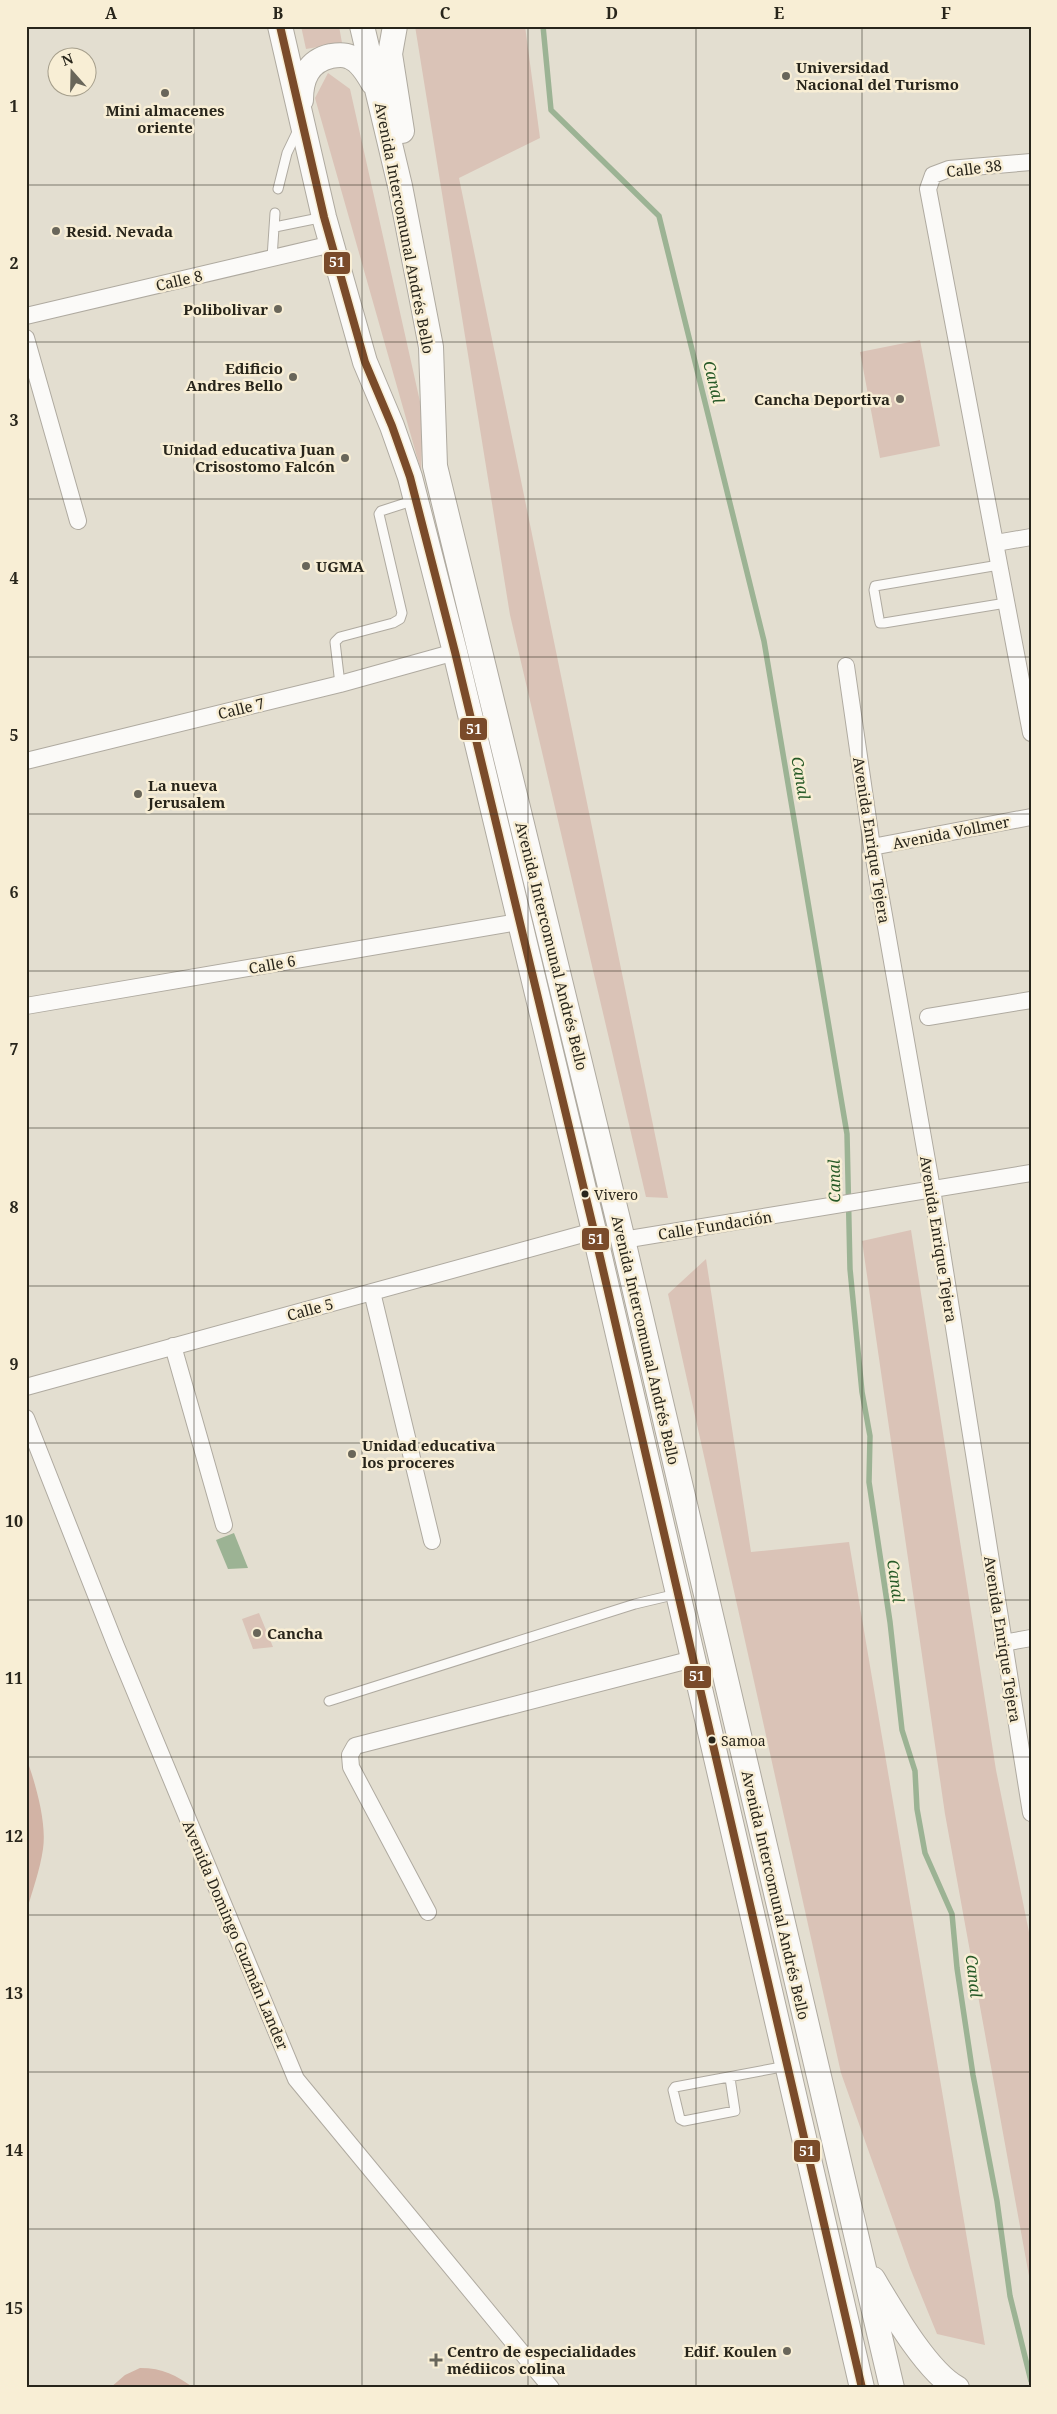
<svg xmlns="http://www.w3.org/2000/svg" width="1057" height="2414" font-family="'Noto Serif',serif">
<rect width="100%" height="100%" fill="#e3ded0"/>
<path fill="#dac3b7" d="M301,26H339L342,43L306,49Z
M415,26H525L540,138L459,178L668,1198L646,1197L510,615Z
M328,73L350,89L423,415L421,471L315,98Z
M920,340L940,446L880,458L860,352Z
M911,1230L996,1770L1031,1942V2287L945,1814L862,1241Z
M706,1259L751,1552L849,1542L985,2345L937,2334L910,2268L841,2073L668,1294Z
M259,1613L273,1647L253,1649L242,1619Z"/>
<path fill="#d2b3a5" d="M26,1757C35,1782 47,1822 43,1849C40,1870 32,1892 26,1913Z
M140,2368C163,2368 176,2375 194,2388H110L125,2375Z"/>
<path fill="#9cb394" d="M234,1533L248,1568L228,1569L216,1540Z"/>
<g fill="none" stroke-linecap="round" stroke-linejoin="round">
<path stroke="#9cb394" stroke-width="5.5" d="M543,26L551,110L659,216L764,641L847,1134L850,1269L862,1392L870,1436L869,1482L890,1622L902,1730L915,1771L917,1809L925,1853L952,1914L957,1968L973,2075L997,2201L1010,2296L1031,2381"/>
<defs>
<path id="lane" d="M278,189L287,153L298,130
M275,227L324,217
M272,258L275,213
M999,565L875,586L874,590L879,619L880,623H884L1006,603
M340,684L335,642L340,637L393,623L400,619L402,613L379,514L381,511L415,500
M329,1701L635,1604L677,1594
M730,2078L735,2111L684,2121L680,2119L673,2090L675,2087L787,2066"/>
<path id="street" d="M1031,162L949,169L933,175L928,189L1031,733
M26,316L332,244
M26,338L78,521
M996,543L1031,537
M846,666L872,847L932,1189L1031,1813
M26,761L340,684L455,652
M872,847L1031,817
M26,1006L518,922
M928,1017L1031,1000
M623,1240L1031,1173
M372,1292L432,1541
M173,1346L224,1525
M26,1387L594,1231
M26,1418L116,1646L296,2079L551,2388
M1003,1643L1031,1638
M428,1912L351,1767L350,1755L355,1746L693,1659"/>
<path id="secondary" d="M280,26L324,217L365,362L392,426L410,477L455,652L594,1231L862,2388
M362,26L400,186L431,347L435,466L623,1240L892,2388
M395,26L390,54L402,131
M301,100C301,79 308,61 331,56C337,55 344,54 350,57C360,61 368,74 373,83
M873,2279C891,2309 927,2372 957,2388"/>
</defs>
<use href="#lane" stroke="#afaaa0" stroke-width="11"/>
<use href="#street" stroke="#afaaa0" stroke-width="18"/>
<use href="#secondary" stroke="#afaaa0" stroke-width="26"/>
<use href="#lane" stroke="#fbfaf8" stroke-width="9"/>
<use href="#street" stroke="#fbfaf8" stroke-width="16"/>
<use href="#secondary" stroke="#fbfaf8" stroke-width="24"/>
<defs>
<path id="bus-1" d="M280,26L324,217L365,362L392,426L410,477L455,652L594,1231L862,2388"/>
</defs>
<use href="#bus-1" stroke="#f8eed5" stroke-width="11"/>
<use href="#bus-1" stroke="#7a4b2a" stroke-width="8"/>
</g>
<path fill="none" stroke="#28251b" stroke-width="1" stroke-opacity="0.55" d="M194,26V2388M362,26V2388M528,26V2388M696,26V2388M862,26V2388M26,185H1031M26,342H1031M26,499H1031M26,657H1031M26,814H1031M26,971H1031M26,1128H1031M26,1286H1031M26,1443H1031M26,1600H1031M26,1757H1031M26,1915H1031M26,2072H1031M26,2229H1031"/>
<g fill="#69665a" stroke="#f8eed5" stroke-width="2">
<circle cx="786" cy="76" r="5"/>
<circle cx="165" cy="93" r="5"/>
<circle cx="56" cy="231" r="5"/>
<circle cx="278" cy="309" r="5"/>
<circle cx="293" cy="377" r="5"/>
<circle cx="900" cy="399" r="5"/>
<circle cx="345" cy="458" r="5"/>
<circle cx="306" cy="566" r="5"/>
<circle cx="138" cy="794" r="5"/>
<circle cx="352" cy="1454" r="5"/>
<circle cx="257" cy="1633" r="5"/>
<circle cx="787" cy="2351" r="5"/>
<path d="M433.5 2352.5h5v5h5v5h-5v5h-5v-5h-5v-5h5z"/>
</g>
<g fill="#28251b" stroke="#f8eed5" stroke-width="2">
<circle cx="585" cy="1194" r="4.5"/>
<circle cx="712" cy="1740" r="4.5"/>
</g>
<g text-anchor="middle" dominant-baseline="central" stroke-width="5" stroke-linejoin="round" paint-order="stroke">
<g font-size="14" fill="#28251b" stroke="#f8eed5" text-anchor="start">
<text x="594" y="1194">Vivero</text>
<text x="721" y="1740">Samoa</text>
</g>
<g font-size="15" font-weight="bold" fill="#28251b" stroke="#f8eed5" text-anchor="start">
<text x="796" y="67">Universidad<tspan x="796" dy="17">Nacional del Turismo</tspan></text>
<text x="165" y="110" text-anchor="middle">Mini almacenes<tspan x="165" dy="17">oriente</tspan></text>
<text x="66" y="231">Resid. Nevada</text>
<text x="268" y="309" text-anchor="end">Polibolivar</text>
<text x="283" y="368" text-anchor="end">Edificio<tspan x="283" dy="17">Andres Bello</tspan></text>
<text x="890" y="399" text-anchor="end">Cancha Deportiva</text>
<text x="335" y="449" text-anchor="end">Unidad educativa Juan<tspan x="335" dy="17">Crisostomo Falcón</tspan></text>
<text x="316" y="566">UGMA</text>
<text x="148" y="785">La nueva<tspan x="148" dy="17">Jerusalem</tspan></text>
<text x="362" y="1445">Unidad educativa<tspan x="362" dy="17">los proceres</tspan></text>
<text x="267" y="1633">Cancha</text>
<text x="447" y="2351">Centro de especialidades<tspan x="447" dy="17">médiicos colina</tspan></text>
<text x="777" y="2351" text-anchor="end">Edif. Koulen</text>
</g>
<g font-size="15" fill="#28251b" stroke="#f8eed5">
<text transform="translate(974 168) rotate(-7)">Calle 38</text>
<text transform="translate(405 228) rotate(79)">Avenida Intercomunal Andrés Bello</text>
<text transform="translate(179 280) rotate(-13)">Calle 8</text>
<text transform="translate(241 708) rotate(-14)">Calle 7</text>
<text transform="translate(951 832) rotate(-11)">Avenida Vollmer</text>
<text transform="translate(872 840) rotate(81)">Avenida Enrique Tejera</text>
<text transform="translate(552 946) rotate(76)">Avenida Intercomunal Andrés Bello</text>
<text transform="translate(272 964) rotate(-10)">Calle 6</text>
<text transform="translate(715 1225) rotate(-9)">Calle Fundación</text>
<text transform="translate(939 1239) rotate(81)">Avenida Enrique Tejera</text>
<text transform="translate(310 1309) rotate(-15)">Calle 5</text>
<text transform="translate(646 1340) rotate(77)">Avenida Intercomunal Andrés Bello</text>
<text transform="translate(1003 1639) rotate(81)">Avenida Enrique Tejera</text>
<text transform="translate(776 1895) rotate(77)">Avenida Intercomunal Andrés Bello</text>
<text transform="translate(236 1935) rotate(67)">Avenida Domingo Guzmán Lander</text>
</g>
<g font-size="16" font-style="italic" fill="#275a27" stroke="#f8eed5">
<text transform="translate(714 382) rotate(76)">Canal</text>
<text transform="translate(801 778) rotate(80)">Canal</text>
<text transform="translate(834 1181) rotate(-91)">Canal</text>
<text transform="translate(896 1581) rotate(82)">Canal</text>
<text transform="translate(974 1976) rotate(83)">Canal</text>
</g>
</g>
<g stroke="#f8eed5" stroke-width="2">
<rect x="323" y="251" width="28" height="24" rx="5" fill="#7a4b2a"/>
<rect x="459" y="717" width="29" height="24" rx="5" fill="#7a4b2a"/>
<rect x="581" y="1227" width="29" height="24" rx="5" fill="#7a4b2a"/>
<rect x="683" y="1665" width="29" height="24" rx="5" fill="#7a4b2a"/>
<rect x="793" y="2139" width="28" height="24" rx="5" fill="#7a4b2a"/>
</g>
<g font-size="14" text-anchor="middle" font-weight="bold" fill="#fff">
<text x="337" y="267">51</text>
<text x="474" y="734">51</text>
<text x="596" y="1244">51</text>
<text x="697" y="1681">51</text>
<text x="807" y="2156">51</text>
</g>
<rect width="1057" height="2414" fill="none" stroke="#f8eed5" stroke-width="55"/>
<g transform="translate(72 72) rotate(340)"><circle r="24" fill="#f8eed5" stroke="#a59e8b"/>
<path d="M0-4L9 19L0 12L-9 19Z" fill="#69665a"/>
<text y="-8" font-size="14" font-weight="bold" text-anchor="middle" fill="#28251b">N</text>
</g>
<rect x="28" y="28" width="1002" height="2358" fill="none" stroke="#28251b" stroke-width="2"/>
<g font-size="16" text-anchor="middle" font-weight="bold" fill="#28251b">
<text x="111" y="19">A</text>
<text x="278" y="19">B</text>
<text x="445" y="19">C</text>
<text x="612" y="19">D</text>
<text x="779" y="19">E</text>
<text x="946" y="19">F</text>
<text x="14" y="112">1</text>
<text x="14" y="269">2</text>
<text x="14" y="426">3</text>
<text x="14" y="584">4</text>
<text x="14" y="741">5</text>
<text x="14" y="898">6</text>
<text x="14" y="1055">7</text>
<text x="14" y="1213">8</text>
<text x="14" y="1370">9</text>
<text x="14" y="1527">10</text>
<text x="14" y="1684">11</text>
<text x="14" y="1842">12</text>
<text x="14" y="1999">13</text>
<text x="14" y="2156">14</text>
<text x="14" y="2314">15</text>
</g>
</svg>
